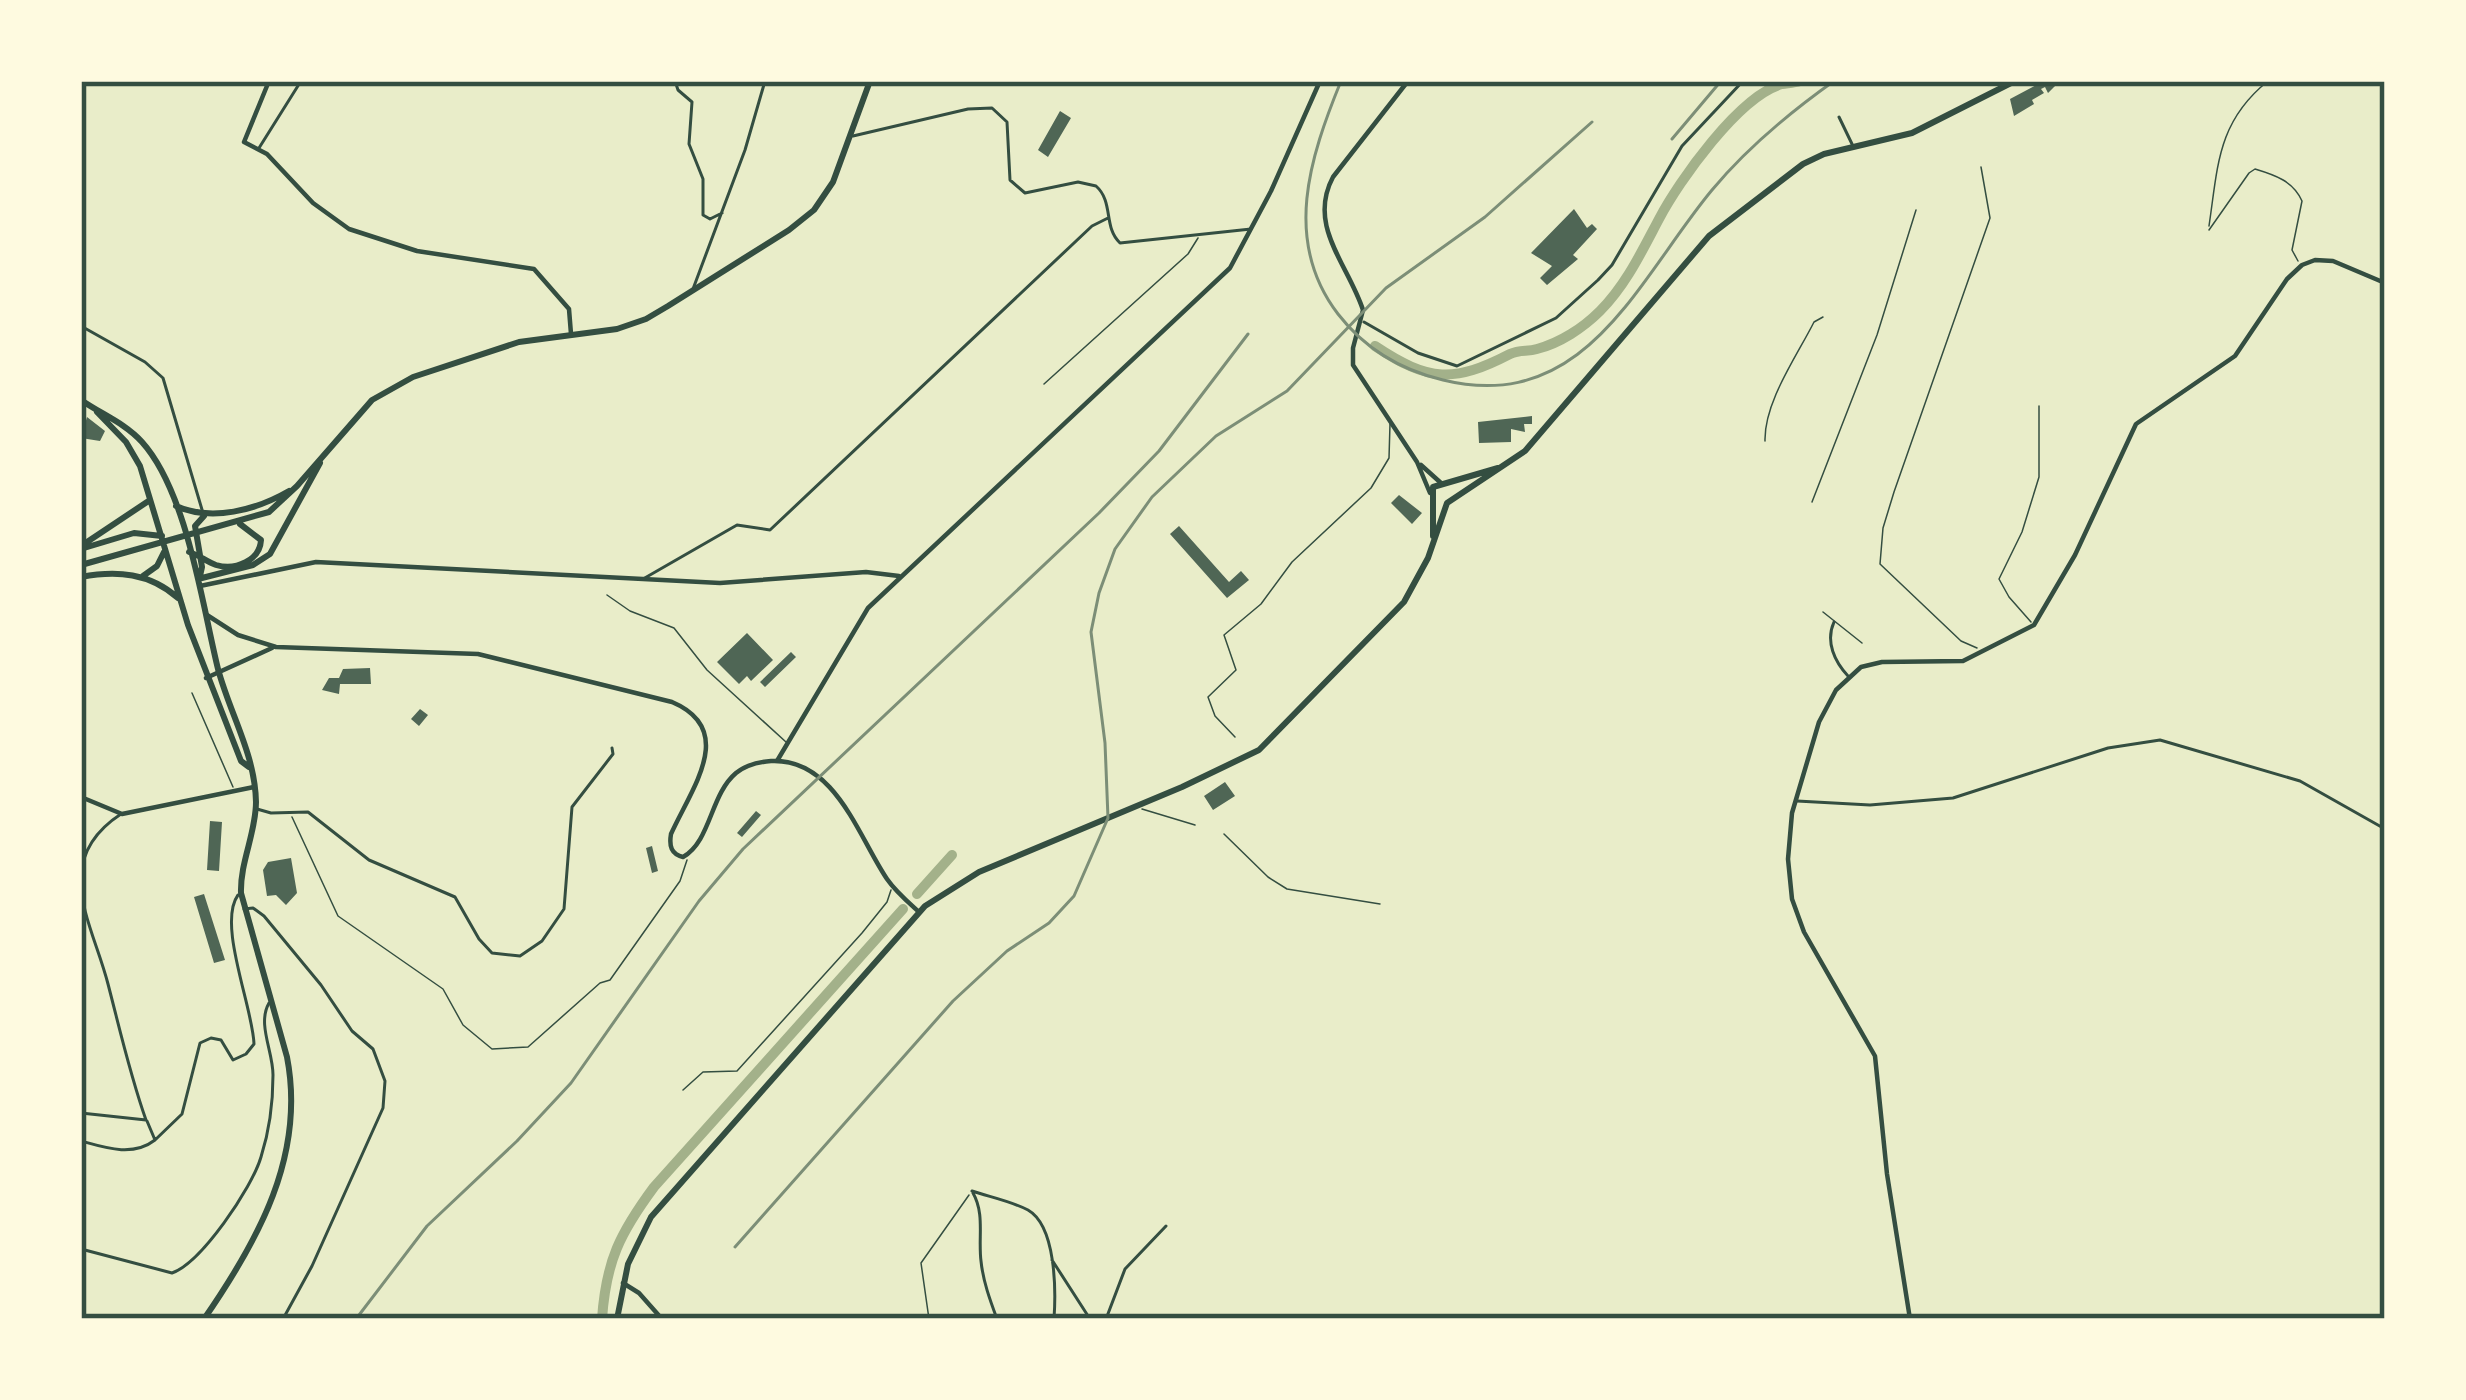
<svg xmlns="http://www.w3.org/2000/svg" width="2466" height="1400" font-family="Ubuntu,sans-serif">
<rect width="100%" height="100%" fill="#e9edc9"/>
<g fill="none" stroke-linecap="round" stroke-linejoin="round">
<path stroke="#a3b18a" stroke-width="10" d="M1375,346C1429,382 1454,383 1510,354C1520,349 1527,352 1537,349C1560,343 1583,328 1600,311C1626,285 1642,251 1659,219C1679,181 1739,96 1782,84C1788,83 1794,83 1800,81
M917,894L952,855
M602,1319C606,1261 620,1233 654,1187L903,909"/>
</g>
<path fill="#4f6655" d="M2044,81H2060L2048,93L2045,87L2041,89L2044,93L2032,100L2034,104L2014,116L2010,99Z
M1060,111L1071,118L1048,157L1038,150Z
M1574,209L1587,228L1592,224L1597,229L1573,255L1578,259L1547,285L1540,278L1552,266L1531,253Z
M1532,416V424H1524L1525,432L1511,429V442L1479,443L1478,422Z
M87,417L105,431L100,441L81,438Z
M1399,495L1422,513L1412,524L1391,503Z
M1179,526L1229,582L1241,571L1249,580L1227,598L1170,534Z
M747,633L773,660L751,681L747,676L739,684L717,662Z
M791,652L796,657L765,687L760,682Z
M370,668L371,684H340L339,694L322,690L329,678H339L343,669Z
M420,709L428,715L419,726L411,719Z
M1225,782L1235,796L1213,810L1204,796Z
M756,811L761,815L742,837L737,833Z
M210,821L222,822L219,871L207,870Z
M652,846L658,871L652,873L646,848Z
M291,858L297,893L286,905L276,895L267,896L263,870L268,862Z
M204,894L225,960L214,963L194,897Z"/>
<g fill="none" stroke-linecap="round" stroke-linejoin="round">
<path stroke="#344e41" stroke-width="1.5" d="M2286,81H2338
M2209,226C2218,166 2217,122 2268,81
M2209,230L2249,173L2255,169C2275,175 2293,181 2302,201L2292,250L2298,261
M1044,384L1188,254L1198,238
M1765,441C1764,402 1797,356 1814,322L1823,317
M1812,502L1877,335L1916,210
M607,595L630,611L674,628L707,670L786,742
M1823,612L1862,643
M2031,622L2009,597L1999,579L2022,532L2039,477V406
M1977,648L1961,641L1880,564L1883,528L1894,492L1990,218L1981,167
M192,693L233,787
M1235,737L1215,716L1208,697L1236,670L1224,635L1261,604L1292,562L1371,488L1389,458L1390,424
M1142,809L1195,825
M292,817L338,916L443,989L463,1025L492,1049L528,1047L600,983L610,980L680,881L687,860
M1224,834L1268,877L1287,889L1380,904
M683,1090L703,1072L737,1071L862,933L887,902L891,890
M929,1319L921,1263L969,1195"/>
<path stroke="#344e41" stroke-width="3" d="M675,81L678,90L692,102L689,144L703,179V215L710,219L722,213
M1839,117L1852,144
M853,136L968,109L992,108L1007,122L1010,180L1025,193L1078,182L1096,186C1114,202 1103,227 1120,243L1251,229
M259,148L301,81
M693,289L745,150L765,81
M1364,322L1418,353L1457,366L1556,318L1598,280L1612,265L1682,146L1743,81
M81,326L145,362L163,378L203,513
M643,579L737,525L770,530L1092,226L1108,218
M1834,622C1825,642 1835,662 1848,676
M1797,801L1870,805L1953,798L2108,748L2160,740L2300,781L2385,829
M257,809L271,813L308,812L369,860L455,897L479,939L492,953L520,956L542,941L564,909L572,807L613,754L612,748
M244,909L253,908L264,916L321,985L352,1031L373,1049L385,1081L383,1108L312,1266L283,1319
M81,1113L146,1120C130,1075 120,1030 108,984C93,924 49,861 121,814
M155,1140L182,1114L200,1043L211,1038L221,1040L233,1060L246,1054L254,1044C253,1008 217,924 238,895
M81,1141C106,1148 133,1157 155,1140L147,1121
M972,1191C990,1197 1011,1201 1028,1210C1056,1226 1056,1290 1054,1319
M973,1193C985,1214 978,1238 981,1261C983,1281 990,1300 997,1319
M81,1249L172,1273C201,1263 252,1188 261,1157C269,1132 273,1102 273,1075C273,1051 257,1024 269,1003
M1052,1260L1090,1319
M1106,1319L1125,1269L1166,1226"/>
<path stroke="#344e41" stroke-width="4.5" d="M200,586L316,562L720,583L866,572L899,576
M81,797L122,814L254,787
M623,1283L639,1293L662,1319"/>
<path stroke="#344e41" stroke-width="4.5" d="M269,81L244,142L267,154L313,203L349,229L417,251L534,269L569,309L571,334
M1408,81L1333,177C1307,226 1348,264 1363,310L1353,348V365L1417,462L1430,493
M1421,465L1441,483
M207,615L238,635L276,647L478,654L672,702C738,730 691,789 671,834C669,846 671,854 683,857C711,841 710,795 736,773C746,765 758,762 771,761C835,758 858,836 887,879C896,892 908,902 919,912
M206,678L272,648
M777,761L868,608L1230,268L1271,191L1320,81
M1910,1319L1887,1174L1875,1056L1804,932L1792,899L1788,859L1792,813L1819,722L1836,690L1861,667L1882,662L1963,661L2034,625L2075,555L2136,424L2235,356L2287,279L2302,265L2315,260L2333,261L2385,283"/>
<path stroke="#344e41" stroke-width="6" d="M81,400C101,414 125,423 142,442C187,492 202,604 218,669C230,714 255,754 256,802C256,833 240,862 241,893L287,1057C306,1155 258,1241 204,1319
M97,412L126,442L140,466L188,625L241,761L249,767
M176,506C212,522 256,510 289,491
M1433,536V487L1498,468
M81,546L150,500
M84,548L134,533L162,536
M189,552C199,555 207,562 216,565C236,571 260,560 261,540L240,524
M81,565L269,512L297,486L372,400L413,377L519,342L617,329L646,319L668,306L789,230L814,210L833,182L870,81
M143,576L157,566L164,552
M200,576L202,567L195,526L204,516
M81,577C117,570 150,573 178,598
M198,579L253,565L270,554L320,463
M617,1319L628,1264L651,1217L925,906L979,872L1182,787L1259,750L1404,602L1428,558L1447,503L1525,451L1709,236L1803,164L1824,154L1912,133L2015,81"/>
<path stroke="#7c8e77" stroke-width="3" d="M1341,81C1310,157 1282,241 1338,314C1365,349 1401,370 1443,380C1586,415 1638,279 1712,190C1747,148 1789,113 1834,81
M1672,139L1721,81
M735,1247L953,1001L1007,951L1049,923L1074,896L1108,818L1105,743L1091,632L1099,593L1115,549L1152,497L1216,436L1287,391L1386,288L1485,217L1592,122
M356,1319L427,1226L517,1141L571,1083L699,901L743,849L1099,513L1159,451L1248,334"/>
</g>
<rect width="2466" height="1400" fill="none" stroke="#fefae0" stroke-width="168"/>
<rect x="84" y="84" width="2298" height="1232" fill="none" stroke="#344e41" stroke-width="4.5"/>
</svg>
